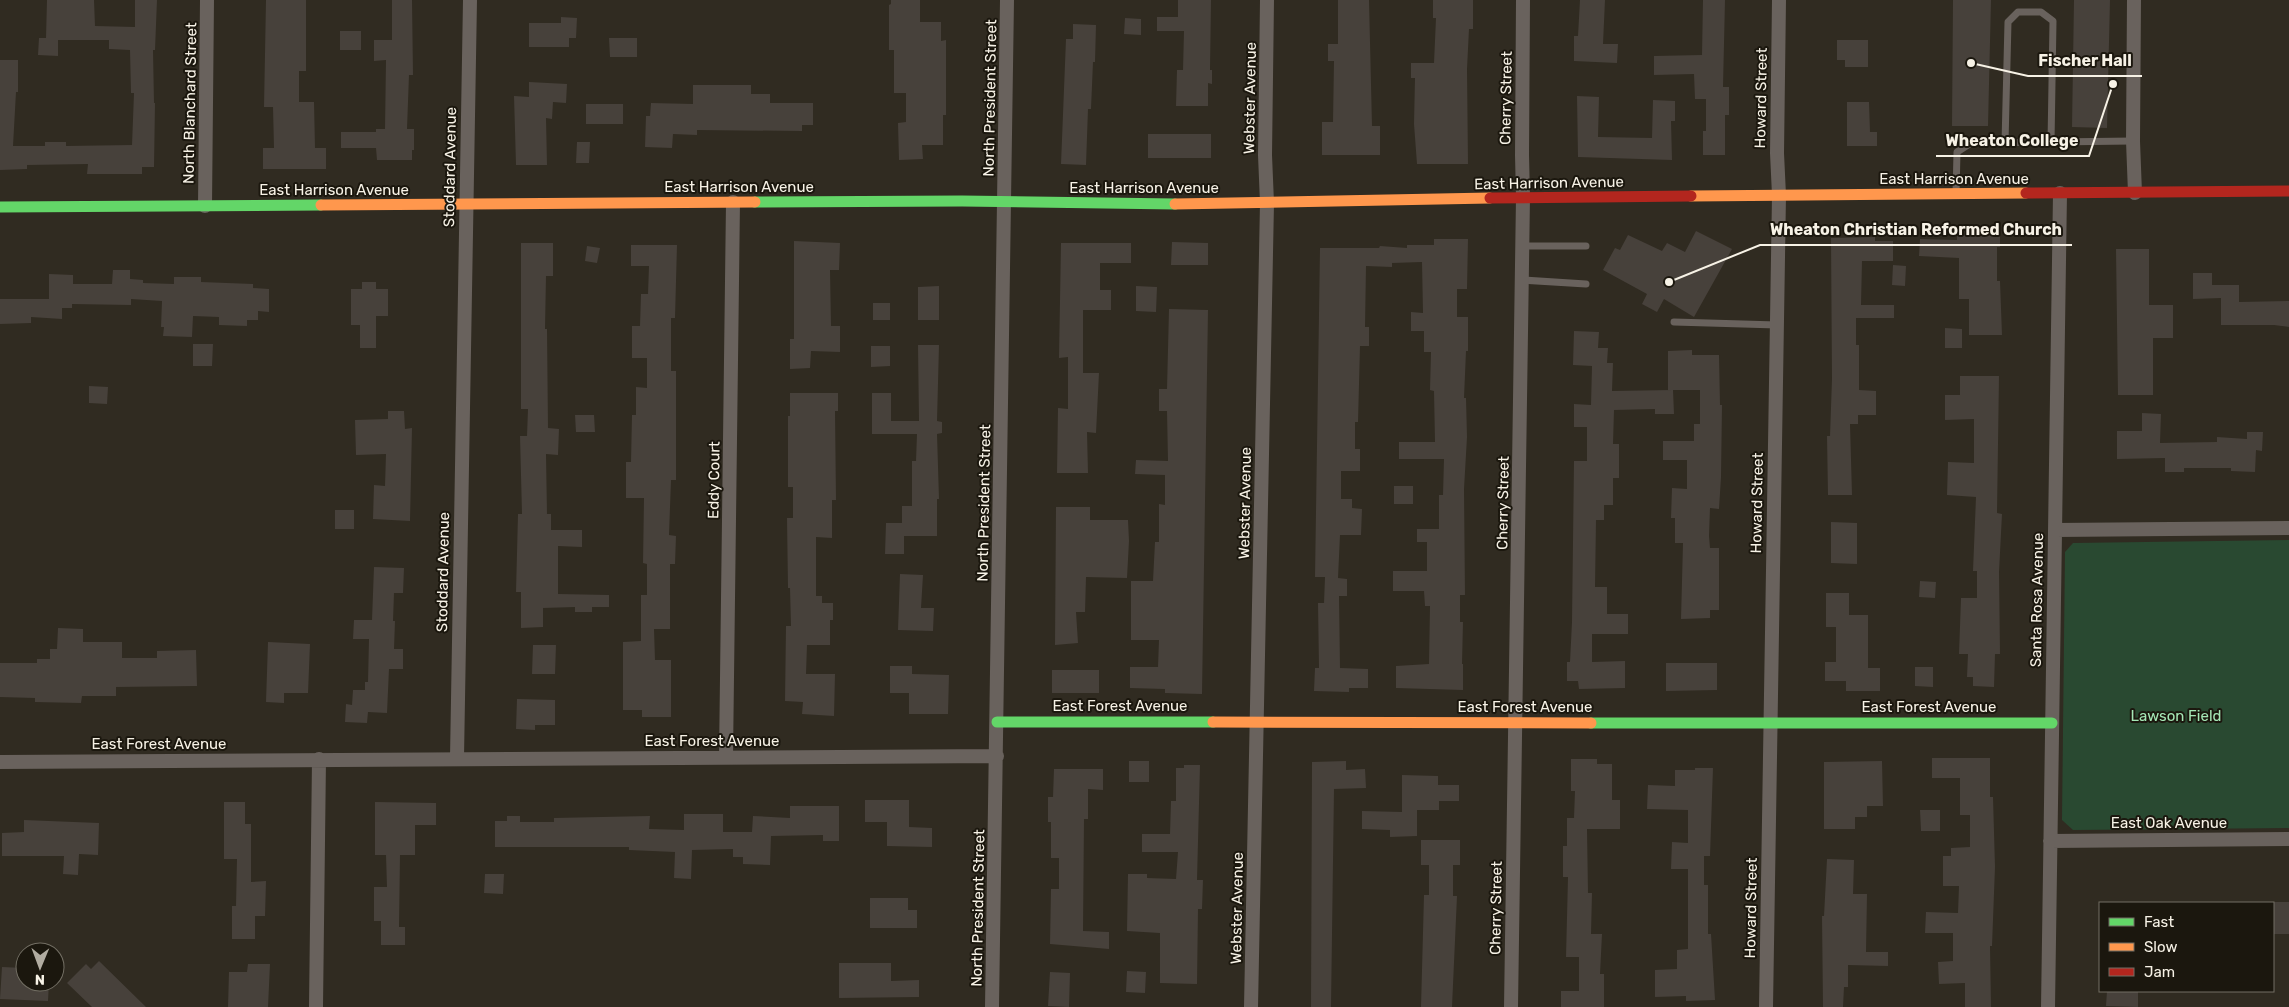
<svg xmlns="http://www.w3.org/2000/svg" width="2289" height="1007" font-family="Rubik,sans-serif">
<rect width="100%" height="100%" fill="#302b21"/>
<path fill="#294931" d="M2289,540V828L2073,830L2062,820L2065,552L2073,543Z"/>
<path fill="#47413b" d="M47,0H94L95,26L135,27V0H157L155,50H153L154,103H155L154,167H142V174H87L88,164L27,165V169L0,170V60H18V92H16L13,146H45V142H66V146L132,145L134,93H131L130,50L109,49V40H58V56L38,55L39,38H46Z
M266,0H306V71H299V102H314L315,148H326V169H263V148H274L273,107H264Z
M392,0H412L413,75H409L407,129H414V150H412V160H377L376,148H341V132H376V129H385L386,60L374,61V40H392Z
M891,0H920V22H941V41L946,40V115H943V145H922L923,159L899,160L898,123L906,122V93H894V50H889V5L891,4Z
M1178,0H1211L1210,70H1212V84L1208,83V106H1176L1177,70H1183L1184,31H1157V17H1178Z
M1338,0H1369L1372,126H1380V155H1322V122H1333L1334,61H1328V44H1338Z
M1433,0H1473V29H1469L1467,69L1468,164H1417L1414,124L1415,78H1411V63H1434L1436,18H1433Z
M1580,0H1605L1603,44H1618L1617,63L1574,61V36H1578Z
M1703,0H1725L1723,87H1729V115H1725V155H1703V131H1706V99H1695L1694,74L1654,75V56L1702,55Z
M1953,0H1991L1988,126H1952Z
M2074,0H2110L2107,128L2072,127Z
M561,17L577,18L576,38H569V47H529V23H561Z
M1125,18L1141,19V35L1124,34Z
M1073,24L1096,25L1095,62H1093L1091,109H1088L1086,165L1061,164L1066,39H1073Z
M340,31H361V50H340Z
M609,38H637V57H610Z
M1837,40H1868V67H1845V60H1837Z
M529,82L567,84L566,103L553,102L552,119L546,118L547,165H516L514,96L529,97Z
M693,85H751V94H770V103H813V125H802V131L697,130V135L673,134L672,148L645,147L646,116H650L651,103L693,104Z
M1577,96L1599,97L1598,137L1652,138L1653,100L1675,101V121H1671L1672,160L1578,157Z
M1847,102H1869L1870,132H1877V146H1847Z
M586,104H623V124H586Z
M1148,134H1211V158H1148Z
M577,142H590L589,163H576Z
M1696,231L1732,249L1694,317L1664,299L1657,312L1642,304L1647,294L1603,270L1615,248L1620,250L1628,235L1662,251L1667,243L1685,252Z
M1957,231H2000V247H1997V281H2000L2002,335H1969V299H1959V258L1919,256L1920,239L1957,240Z
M1875,237V241H1893V261H1862L1861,305H1894V318H1856V345H1859V390L1876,391V415H1858V424H1850L1852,495H1828L1827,436H1830L1832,379L1831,238Z
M1434,239H1468L1467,289H1457V317H1468V351H1466L1464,398H1466L1467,437L1464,489L1465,595H1460V622H1463L1462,664H1463V690L1396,688V666L1429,664L1430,606H1425L1424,591H1393V571H1427V542H1417V529H1439V495H1443L1444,459H1399V442H1435L1434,391L1430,390L1431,352H1424V331H1411V312L1423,313L1422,262L1392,263V267L1366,266L1365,327H1369V346H1360L1358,422H1355V449H1360V471H1341V499H1352V508L1362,509L1361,535H1340L1338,578L1347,579V596H1339L1340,668L1368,669V688H1349V692L1314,691L1315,668H1319L1318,603H1324L1325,577H1315L1320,248H1379L1380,246L1407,248V245H1434Z
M794,241L840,243L839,270H830L831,326H840V352L811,351L810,368L790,369V339H794Z
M1172,242L1208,243V265H1171Z
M521,243H553V276H546L545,329H547L548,428L559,429L558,455L546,454L547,514H551V530H582V547L558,546V594L609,595V607H592V612H575V607L543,608V627L521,628V592H516L518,514H522L520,436H527L528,409H521Z
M1061,243H1131V263H1100V290H1111V310H1083V373H1099L1096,433L1087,432L1088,473H1057L1058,408L1068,409V357L1059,358Z
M631,245H677L675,318H671V371H676V480H671L669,535L676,536L675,564H670V629H654L655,660H671V717H642V710H623V642L641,641V595H647V564L643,563L644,498H626V462H631L632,415H636V387L647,388V358H632V326H640L641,294H648L649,266H631Z
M587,246L600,248L597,263L585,261Z
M2116,249H2149V305H2173V338H2153V395H2118Z
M1893,265L1906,266L1905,286L1892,285Z
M113,270H130V279L143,280V283L174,284V277H201V282L253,284V288L269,289V312L258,311V320H247V326L219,325V317L193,316L192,337L163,336L164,327H161L162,301L131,299V305L72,304V308H62V319L31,317V323L0,324V299H49V274L73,275V284H112Z
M2193,273H2212V285H2239V302L2289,301V327L2274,325H2221V298L2193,299Z
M362,282H376V289H388V316H376V348H360V325H351V289H362Z
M939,286V320H918V287Z
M1136,286L1157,287L1156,312L1136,311Z
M873,303H890V320H873Z
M1169,309L1208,310L1202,694L1165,693V689L1130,688V667H1158L1159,640H1131V581H1153L1155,542H1159V504L1165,505V475L1135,474L1136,460L1168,461L1167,411H1159V389H1167Z
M1945,328L1962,329V348H1945Z
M1574,331L1599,332L1598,348H1608L1607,363H1613L1612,391L1673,390L1674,414H1655V409L1614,410L1613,444H1619V478H1613V505H1604V520H1596L1595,587H1607V614H1628V634H1592V662L1625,661V688L1579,689L1578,681H1567V662H1570L1572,622L1574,461H1587V427H1574V404L1591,405L1592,366L1573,365Z
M193,344H213L212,366H193Z
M918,345H939L937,421L942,422V433L937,434L939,499H937V536H904V554H885L886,523H902V506H912V461H916L917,434H872V393H891V421H919Z
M871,346H890V366L871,367Z
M1692,350V355H1719L1720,405H1722L1721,477L1719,509L1710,508L1709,536L1710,548H1719V610H1710V618L1681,619L1683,543H1675V518H1671L1672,488L1687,489V460H1663V441H1694V424H1700V390H1668V351Z
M1960,376H1999L1997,513L2002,514L1999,572L2000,654H1995L1994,687L1973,686V677H1967L1968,654H1959L1961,598H1977V571H1973L1976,497L1947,495L1948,462L1974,463V419L1945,420V395H1960Z
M89,386L108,387L107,404L89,403Z
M790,393H838V411H835L836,500H832V538L816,537V596H822V603H833V620H830V645H807L806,674H835L834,716L802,714L803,702L785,701L786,626H791L790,588H788L787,518H793V487H788V416H790Z
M388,411H404L405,429L412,428L410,521L373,519L374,485L385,486L386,454L356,455L355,420L388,419Z
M2142,413L2161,414L2160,443L2217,442V437L2247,439V432H2263L2262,451L2256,450L2255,472L2231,471V468H2184V472H2165V458L2117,459V431H2142Z
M575,415H594L595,432H576Z
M1394,486H1413V504H1394Z
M1056,507H1090V520H1128L1129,541L1127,578L1086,577L1085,612H1076L1078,643L1055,645Z
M335,510H354V529H335Z
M1831,522L1857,523V564L1831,563Z
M374,567L404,568L403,593H394L393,621H395L394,649H403V669H389L387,713L368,712L367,723L345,722L346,704L352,705L353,690H365V682H368L369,639H353L354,620H372Z
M900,574L923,575L921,608H934L933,631L898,630Z
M1920,581L1936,582L1935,598L1919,597Z
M1826,593H1849V615H1868V668H1880V691H1846V681H1825V662H1836V627H1826Z
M58,628L83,629V642H122V658H157V651L196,650L197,686L116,687V696H82L81,703L35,702V698L0,697V663H37V659H50V649H57Z
M268,642L310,644L308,693H284V703L266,702Z
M533,645H556L555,674H532Z
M1666,663H1717V690L1666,691Z
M890,666H912V674L949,675L948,714H909V693H890Z
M1915,667H1933V687L1915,686Z
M1052,670H1099V693H1052Z
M517,699L555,700V725H535V730L516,729Z
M1932,758H1990V797H1993L1995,867L1992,946H1990L1991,1007H1965V983L1939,984L1938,962L1953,961V933H1925L1926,912L1958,913L1959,886H1943V856H1951V848L1970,847V815H1960V778H1932Z
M1571,759H1597V764H1612V800H1620V829H1587L1588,893H1592L1591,934H1602L1600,974H1604V1007H1561V991H1579V957H1566L1568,877H1563V846H1567V818H1574L1575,791H1571Z
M1129,761H1149V782H1129Z
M1346,761V770L1365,769L1366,788L1334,789L1331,1007H1311L1312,762Z
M1882,761L1883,806H1867V817H1855V829H1824V762Z
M1184,765H1200L1197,880H1203L1202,909H1198L1197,984L1160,983V933L1127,931L1128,874H1147V878L1176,879L1178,852H1142V834H1170L1171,801H1176V768H1184Z
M1695,768H1713L1710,856H1704V885H1708V934H1711L1715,1000L1686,1001V996L1655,997V970L1677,969V950L1688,949V869H1671L1672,842L1688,843V810L1647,809L1648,785L1675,786V770H1695Z
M1054,769H1103V790L1088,789V819H1084L1083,931L1109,932V949L1050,944L1051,889H1059V858H1051V822H1048V797H1053Z
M1402,775L1438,776V785H1459V801H1439V810H1417V836L1390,837V830L1362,829V811L1402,812Z
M865,800H909V827L932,828V847L887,846V822H865Z
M224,802H245V824H251V882L266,881L265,916H255V939H232V906H236L237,859H224Z
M375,802L436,803V825H415V855H400L399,927H405V945H381V921H374V887H387L386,855H375Z
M790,806H839V841H823V835L771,836L770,865L743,864V857H733V849L692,850L691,879L674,878L675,852L629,850V847H495V821H507V816H520V822H554V818L650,816L649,829L684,830V814H723V832H752L753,816L790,818Z
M1920,810H1940V831H1921Z
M24,820L99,823L98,855L79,854L78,875L63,874L64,856H2V833L24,832Z
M1421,840H1460V865H1453V896H1457L1452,1007H1421L1424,895H1429V865H1421Z
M1827,859L1854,860L1853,894H1867L1866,952H1888V966L1848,965V987H1844L1843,1007H1823L1822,916H1824Z
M485,874H504L503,894L484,893Z
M870,898H908V910H917V928H870Z
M2273,902H2289V934H2273Z
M99,961L146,1007H92L67,983L86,964L91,969Z
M839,963H891V981L919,980V997L839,998Z
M248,964H270L268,1007H228L229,972H247Z
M2,967L25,968V982H49L48,1001L0,999Z
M1127,971L1146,972L1145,993L1126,992Z
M1050,972L1070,973L1069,1007L1048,1006Z
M2107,991H2138V1007L2106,1006Z"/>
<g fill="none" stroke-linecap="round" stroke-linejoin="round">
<path stroke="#69625d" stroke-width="7" d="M2005,143L2008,22L2018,12H2041L2053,21L2051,143
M1956,194L1957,152L1971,143L2133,141
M1523,246H1586
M1522,280L1586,284
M1674,322L1777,325"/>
<path stroke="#69625d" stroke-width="14" d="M2134,0L2133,141L2135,193
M205,206L207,0
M2055,530L2289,528
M726,757L733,202
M457,758L470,0
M0,762L997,756
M2050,841L2289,839
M316,1007L319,759
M992,1007L1007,0
M1251,1007L1267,203L1265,155L1267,0
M1511,1007L1523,197L1522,155L1523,0
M1766,1007L1779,195L1777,153L1779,0
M2048,1007L2060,193"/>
<path stroke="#63d668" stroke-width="11" d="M755,202L962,201L1175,204
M0,207L321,205
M997,722H1213
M1591,723H2052"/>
<path stroke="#ff974d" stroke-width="11" d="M1691,196L2026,193
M1175,204L1490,198
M321,205L755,202
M1213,722L1591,723"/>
<path stroke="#b3261e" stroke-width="11" d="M2026,193L2289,191
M1490,198L1691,196"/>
</g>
<g text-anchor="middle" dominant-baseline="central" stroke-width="4" stroke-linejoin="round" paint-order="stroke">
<g font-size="15" fill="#f7f2e6" stroke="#1b170e">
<text transform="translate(990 98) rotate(-89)">North President Street</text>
<text transform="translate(1250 98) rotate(-89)">Webster Avenue</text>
<text transform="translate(1506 98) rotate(-89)">Cherry Street</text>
<text transform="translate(1761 98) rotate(-89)">Howard Street</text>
<text transform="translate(190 103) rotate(-89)">North Blanchard Street</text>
<text transform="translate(450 167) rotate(-89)">Stoddard Avenue</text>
<text x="1954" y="179">East Harrison Avenue</text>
<text transform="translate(1549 183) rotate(-1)">East Harrison Avenue</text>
<text x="739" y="187">East Harrison Avenue</text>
<text x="1144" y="188">East Harrison Avenue</text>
<text x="334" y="190">East Harrison Avenue</text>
<text transform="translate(714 480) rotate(-89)">Eddy Court</text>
<text transform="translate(984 503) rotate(-89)">North President Street</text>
<text transform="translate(1245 503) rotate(-89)">Webster Avenue</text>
<text transform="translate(1503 503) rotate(-89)">Cherry Street</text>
<text transform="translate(1757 503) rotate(-89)">Howard Street</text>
<text transform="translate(443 572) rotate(-89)">Stoddard Avenue</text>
<text transform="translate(2037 600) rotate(-89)">Santa Rosa Avenue</text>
<text x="1120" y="706">East Forest Avenue</text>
<text x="1525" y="707">East Forest Avenue</text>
<text x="1929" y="707">East Forest Avenue</text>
<text x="712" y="741">East Forest Avenue</text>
<text x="159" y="744">East Forest Avenue</text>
<text x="2169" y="823">East Oak Avenue</text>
<text transform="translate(978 908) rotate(-89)">North President Street</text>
<text transform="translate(1237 908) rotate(-89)">Webster Avenue</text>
<text transform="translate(1496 908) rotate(-89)">Cherry Street</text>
<text transform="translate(1751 908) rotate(-89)">Howard Street</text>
</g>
<g font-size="15" fill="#a5e7b6" stroke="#1b170e">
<text x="2176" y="716">Lawson Field</text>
</g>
</g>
<path fill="none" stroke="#f7f2e6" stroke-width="2" d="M1971 63L2028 76H2142M2113 84L2089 156H1936M1669 282L1760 245H2072"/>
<g fill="#f7f2e6" stroke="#1b170e" stroke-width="2">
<circle cx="1971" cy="63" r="5"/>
<circle cx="2113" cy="84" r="5"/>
<circle cx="1669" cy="282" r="5"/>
</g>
<g font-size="16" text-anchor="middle" font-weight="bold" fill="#f7f2e6" stroke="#1b170e" stroke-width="4" stroke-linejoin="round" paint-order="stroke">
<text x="2085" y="66">Fischer Hall</text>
<text x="2012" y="146">Wheaton College</text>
<text x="1916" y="235">Wheaton Christian Reformed Church</text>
</g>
<rect x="2099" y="902" width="175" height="90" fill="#1b170e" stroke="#736f64"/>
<rect x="2109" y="918" width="25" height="8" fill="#63d668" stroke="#736f64"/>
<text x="2144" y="927" font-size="15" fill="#f7f2e6">Fast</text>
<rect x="2109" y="943" width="25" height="8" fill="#ff974d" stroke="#736f64"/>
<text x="2144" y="952" font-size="15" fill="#f7f2e6">Slow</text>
<rect x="2109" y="968" width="25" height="8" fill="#b3261e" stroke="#736f64"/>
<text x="2144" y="977" font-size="15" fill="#f7f2e6">Jam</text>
<g transform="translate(40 967) rotate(181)"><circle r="24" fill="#1b170e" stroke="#736f64"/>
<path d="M0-4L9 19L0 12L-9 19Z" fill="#b1aca1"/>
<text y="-8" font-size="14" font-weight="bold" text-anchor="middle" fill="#f7f2e6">N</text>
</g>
</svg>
